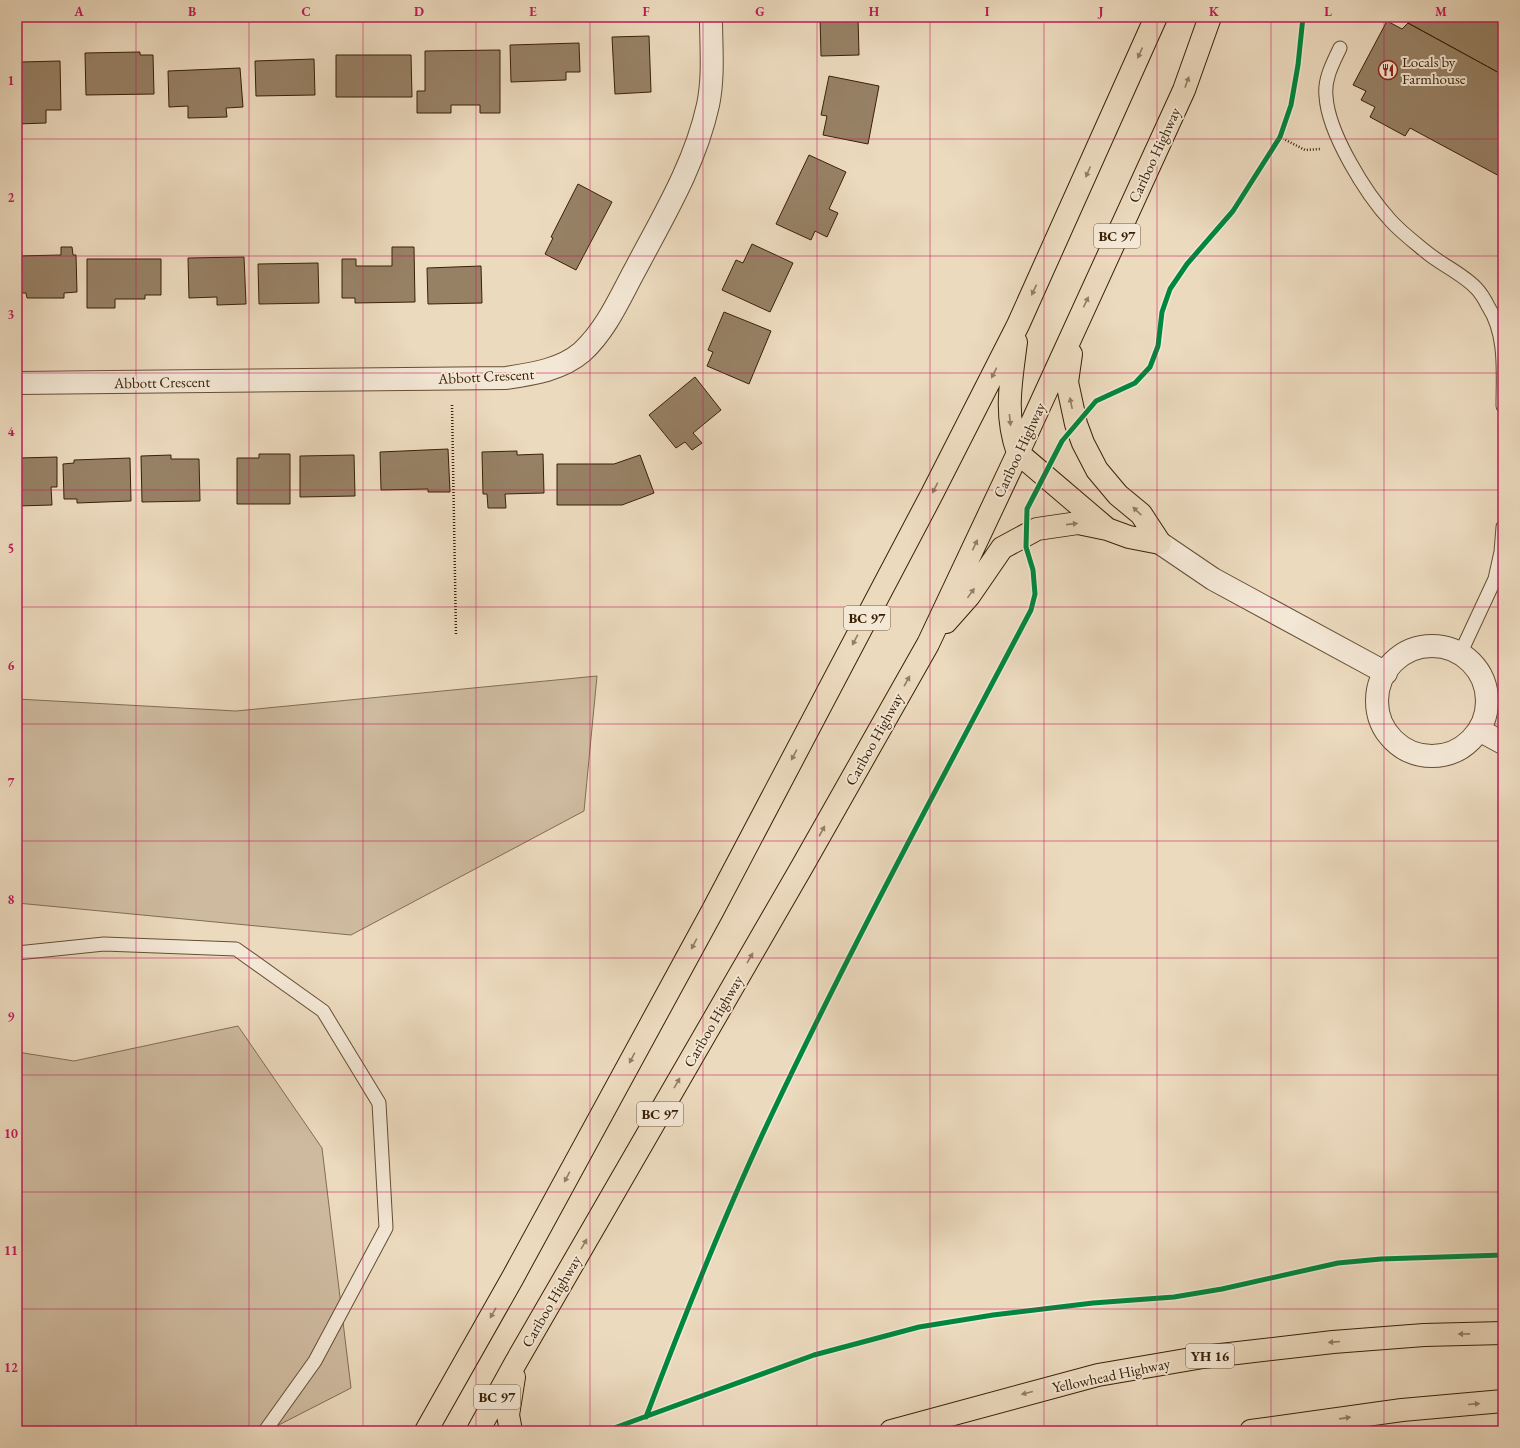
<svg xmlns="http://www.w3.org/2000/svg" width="1520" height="1448" font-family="'EB Garamond',serif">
<rect width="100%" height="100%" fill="#ecdabe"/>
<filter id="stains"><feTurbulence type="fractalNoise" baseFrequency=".005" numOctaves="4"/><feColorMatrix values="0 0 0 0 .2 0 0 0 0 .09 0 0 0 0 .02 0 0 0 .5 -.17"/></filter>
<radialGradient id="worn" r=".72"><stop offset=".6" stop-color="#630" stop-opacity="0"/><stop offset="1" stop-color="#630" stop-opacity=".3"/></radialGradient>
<path fill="#ceba9f" stroke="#846d52" d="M597,676L584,811L351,935L17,903V699L236,711Z
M238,1026L322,1148L351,1388L267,1431H17V1052L74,1061Z"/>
<path fill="#978165" stroke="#3a2005" d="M820,17H858L859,55L821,56Z
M1411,17H1503V75L1408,23Z
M1387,21L1402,29L1408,23L1503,75V178L1410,128L1405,136L1370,117L1375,107L1361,100L1366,91L1353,85Z
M649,36L651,92L615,94L612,37Z
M579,43L580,72H566V80L511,82L510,45Z
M500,50V113H480V105H451V113H417V91H425V51Z
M140,52V55H153L154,94L86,95L85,53Z
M336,55H411L412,97H336Z
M314,59L315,95L256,96L255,61Z
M60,61L61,110H46V123L17,124V68H21V62Z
M240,68L243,107L226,108L227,117L188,118V106L169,107L168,71Z
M829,76L879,86L868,144L823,135L827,116L821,115Z
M809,155L846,172L829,209L838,213L827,237L815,231L811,240L776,224Z
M578,184L612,202L576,270L545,254L553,238L551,237Z
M752,244L793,263L770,312L722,290L736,260L743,263Z
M61,247H72L73,255H76L77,292L64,293V298H27L26,293H17V256L61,255Z
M392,247H414L415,302L355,303V298H342V259H356V266H392Z
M244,257L246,304L217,305V297L189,298L188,258Z
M87,259H161V295H145V299H115V308H87Z
M318,263L319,303L259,304L258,264Z
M481,266L482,303L428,304L427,268Z
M724,312L771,331L749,384L707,366L713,352L708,350Z
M695,377L721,410L693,433L702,443L692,450L685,442L676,448L649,415Z
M448,449L450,492H428V489L381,490L380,452Z
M517,451V455L543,454L544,493L505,494L506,508H488L487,494H483L482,452Z
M259,454H290V504H237V458H259Z
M171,455V459H199L200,501L142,502L141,456Z
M354,455L355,496L300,497V456Z
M640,455L654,493L622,505H557V464H614Z
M57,457V487H51L52,505L17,506V469H20L19,458Z
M130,458L131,501L77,503V499H64L63,464L74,463V460Z"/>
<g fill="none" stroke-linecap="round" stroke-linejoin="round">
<defs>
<path id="service" d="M1340,48C1333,63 1324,79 1326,96C1328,133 1366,194 1391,221C1401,232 1414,242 1425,251C1440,264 1463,274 1476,288C1481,293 1485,300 1488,306C1507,335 1503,373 1503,406
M1461,652L1495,579L1501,552L1503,527
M17,953L104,944L236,949L323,1011L379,1103L386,1228L315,1361L265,1431"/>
<path id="minor" d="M17,383L506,378C532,374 561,370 582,352C607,329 620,297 636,268C664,215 695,164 708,105C714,77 711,46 711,17
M1160,543L1213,579L1386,673
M1377 701a55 55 0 1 1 110 0a55 55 0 1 1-110 0Z
M1479,730L1503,743"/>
<path id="trunk" d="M1016,342C1011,382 1004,414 1018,453L1106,528
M1071,354L1067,382L1076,424L1083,443L1097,470L1118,495L1141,514L1160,543
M946,622L969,596L1002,548L1037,529L1078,523L1107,529L1129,537L1160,543
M426,1431L512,1279L713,910L933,492L1018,325L1156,17
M478,1431L516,1362L803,865L928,644L1018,453L1184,90L1210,17
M511,1431L508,1415L514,1377
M891,1431L1098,1375L1203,1357L1333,1342L1424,1335L1503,1333
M1251,1431L1402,1410L1503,1401"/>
</defs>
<use href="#service" stroke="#664e33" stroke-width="15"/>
<use href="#minor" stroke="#664e33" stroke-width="24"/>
<use href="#trunk" stroke="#3a2005" stroke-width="24"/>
<path stroke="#3a2005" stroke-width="2.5" stroke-dasharray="1 2" stroke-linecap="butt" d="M1280,137L1305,150L1320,149
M452,405L456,635"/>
<use href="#service" stroke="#f3e7d5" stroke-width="13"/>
<use href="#minor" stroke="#f3e7d5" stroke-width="22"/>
<use href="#trunk" stroke="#ecdabe" stroke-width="22"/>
<defs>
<path id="cycleway" d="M646,1417C685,1314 725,1213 772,1114C853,943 943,777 1031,610L1035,594L1033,570L1026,547L1027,509L1062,441L1096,401L1135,383L1150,367L1158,346L1162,312L1170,289L1187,264L1233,211L1280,137L1291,105L1298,65L1303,17
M606,1431L814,1355L919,1327L993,1315L1093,1303L1174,1297L1222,1289L1338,1263L1381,1259L1503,1255"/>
</defs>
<use href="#cycleway" stroke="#f3e7d5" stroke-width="8"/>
<use href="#cycleway" stroke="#00873e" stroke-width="5"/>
</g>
<defs><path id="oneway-solid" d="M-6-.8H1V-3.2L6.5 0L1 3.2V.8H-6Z"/></defs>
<g fill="#937d62">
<use href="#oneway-solid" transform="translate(1140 53) rotate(114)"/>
<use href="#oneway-solid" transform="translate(1187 82) rotate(-70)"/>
<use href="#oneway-solid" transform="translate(1088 172) rotate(114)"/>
<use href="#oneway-solid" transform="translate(1034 290) rotate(115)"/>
<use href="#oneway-solid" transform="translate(1086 302) rotate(-65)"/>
<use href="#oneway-solid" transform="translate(994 373) rotate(117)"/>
<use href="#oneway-solid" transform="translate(1071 403) rotate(-102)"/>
<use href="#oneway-solid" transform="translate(1010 420) rotate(84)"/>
<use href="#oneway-solid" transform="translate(935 488) rotate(117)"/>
<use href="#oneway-solid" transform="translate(1137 511) rotate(-137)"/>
<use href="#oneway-solid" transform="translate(1072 524) rotate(-6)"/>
<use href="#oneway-solid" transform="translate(975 545) rotate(-65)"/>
<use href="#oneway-solid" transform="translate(971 593) rotate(-54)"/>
<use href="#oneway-solid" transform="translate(855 640) rotate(118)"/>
<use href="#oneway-solid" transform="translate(907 681) rotate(-61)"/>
<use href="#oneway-solid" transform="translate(794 755) rotate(118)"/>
<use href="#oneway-solid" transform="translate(822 831) rotate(-61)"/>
<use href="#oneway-solid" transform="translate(694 944) rotate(118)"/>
<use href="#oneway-solid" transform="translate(750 958) rotate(-60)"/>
<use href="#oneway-solid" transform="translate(632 1058) rotate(118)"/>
<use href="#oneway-solid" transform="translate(677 1083) rotate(-60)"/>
<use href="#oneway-solid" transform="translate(567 1177) rotate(118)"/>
<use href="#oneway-solid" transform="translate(584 1244) rotate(-60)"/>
<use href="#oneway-solid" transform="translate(493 1313) rotate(120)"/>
<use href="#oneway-solid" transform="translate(1464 1334) rotate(179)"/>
<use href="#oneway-solid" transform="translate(1334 1342) rotate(175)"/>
<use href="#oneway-solid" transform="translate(1027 1393) rotate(166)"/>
<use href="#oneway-solid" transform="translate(1474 1404) rotate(-5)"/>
<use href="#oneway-solid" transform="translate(1345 1418) rotate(-8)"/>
</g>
<path fill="none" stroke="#c2185b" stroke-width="1" stroke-opacity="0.55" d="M136,17V1431M249,17V1431M363,17V1431M476,17V1431M590,17V1431M703,17V1431M817,17V1431M930,17V1431M1044,17V1431M1157,17V1431M1271,17V1431M1384,17V1431M17,139H1503M17,256H1503M17,373H1503M17,490H1503M17,607H1503M17,724H1503M17,841H1503M17,958H1503M17,1075H1503M17,1192H1503M17,1309H1503"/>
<defs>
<symbol id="restaurant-ring" viewBox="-11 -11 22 22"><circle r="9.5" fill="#f3e7d5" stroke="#8f2418" stroke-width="1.5"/><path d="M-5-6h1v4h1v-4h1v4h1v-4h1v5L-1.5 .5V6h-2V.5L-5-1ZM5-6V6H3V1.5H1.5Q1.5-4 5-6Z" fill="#8f2418"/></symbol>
</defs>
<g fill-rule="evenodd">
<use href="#restaurant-ring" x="1377" y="59" width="22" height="22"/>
</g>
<g text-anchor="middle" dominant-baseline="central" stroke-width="4" stroke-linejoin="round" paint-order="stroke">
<g fill="#f3e7d5" stroke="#725c43" stroke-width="1">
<rect x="1094" y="224" width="46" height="24" rx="3"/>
<rect x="844" y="606" width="46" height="24" rx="3"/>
<rect x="637" y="1102" width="46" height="24" rx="3"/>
<rect x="1186" y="1344" width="48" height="24" rx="3"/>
<rect x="474" y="1385" width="46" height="24" rx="3"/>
</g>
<g font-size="14" font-weight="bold" fill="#3a2005">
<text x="1117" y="236">BC 97</text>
<text x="867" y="618">BC 97</text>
<text x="660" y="1114">BC 97</text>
<text x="1210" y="1356">YH 16</text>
<text x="497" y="1397">BC 97</text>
</g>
<g font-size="15" fill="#3a2005" stroke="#f3e7d5" text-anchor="start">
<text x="1402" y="61">Locals by<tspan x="1402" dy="17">Farmhouse</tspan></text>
</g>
<g font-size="15" fill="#3a2005" stroke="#f3e7d5">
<text transform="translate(1154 155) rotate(-65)">Cariboo Highway</text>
<text transform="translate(486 376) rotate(-3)">Abbott Crescent</text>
<text transform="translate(162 382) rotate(-1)">Abbott Crescent</text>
<text transform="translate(1019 450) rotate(-65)">Cariboo Highway</text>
<text transform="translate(874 739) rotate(-61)">Cariboo Highway</text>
<text transform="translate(713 1021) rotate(-60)">Cariboo Highway</text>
<text transform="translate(551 1301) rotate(-60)">Cariboo Highway</text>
<text transform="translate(1111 1375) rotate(-12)">Yellowhead Highway</text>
</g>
</g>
<rect width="1520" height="1448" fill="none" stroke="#ecdabe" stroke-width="44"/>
<rect x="22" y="22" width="1476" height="1404" fill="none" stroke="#c2185b" stroke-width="1.5"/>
<g font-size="13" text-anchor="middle" font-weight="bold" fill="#c2185b">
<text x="79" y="16">A</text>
<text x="192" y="16">B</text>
<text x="306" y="16">C</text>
<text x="419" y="16">D</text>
<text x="533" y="16">E</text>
<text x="646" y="16">F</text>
<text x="760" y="16">G</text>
<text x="874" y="16">H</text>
<text x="987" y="16">I</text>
<text x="1101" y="16">J</text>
<text x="1214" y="16">K</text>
<text x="1328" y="16">L</text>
<text x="1441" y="16">M</text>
<text x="11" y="85">1</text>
<text x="11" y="202">2</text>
<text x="11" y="319">3</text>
<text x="11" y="436">4</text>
<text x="11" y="553">5</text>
<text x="11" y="670">6</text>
<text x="11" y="787">7</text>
<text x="11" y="904">8</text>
<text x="11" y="1021">9</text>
<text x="11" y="1138">10</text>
<text x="11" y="1255">11</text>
<text x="11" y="1372">12</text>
</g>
<rect width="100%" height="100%" filter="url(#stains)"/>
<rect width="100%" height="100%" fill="url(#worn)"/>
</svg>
